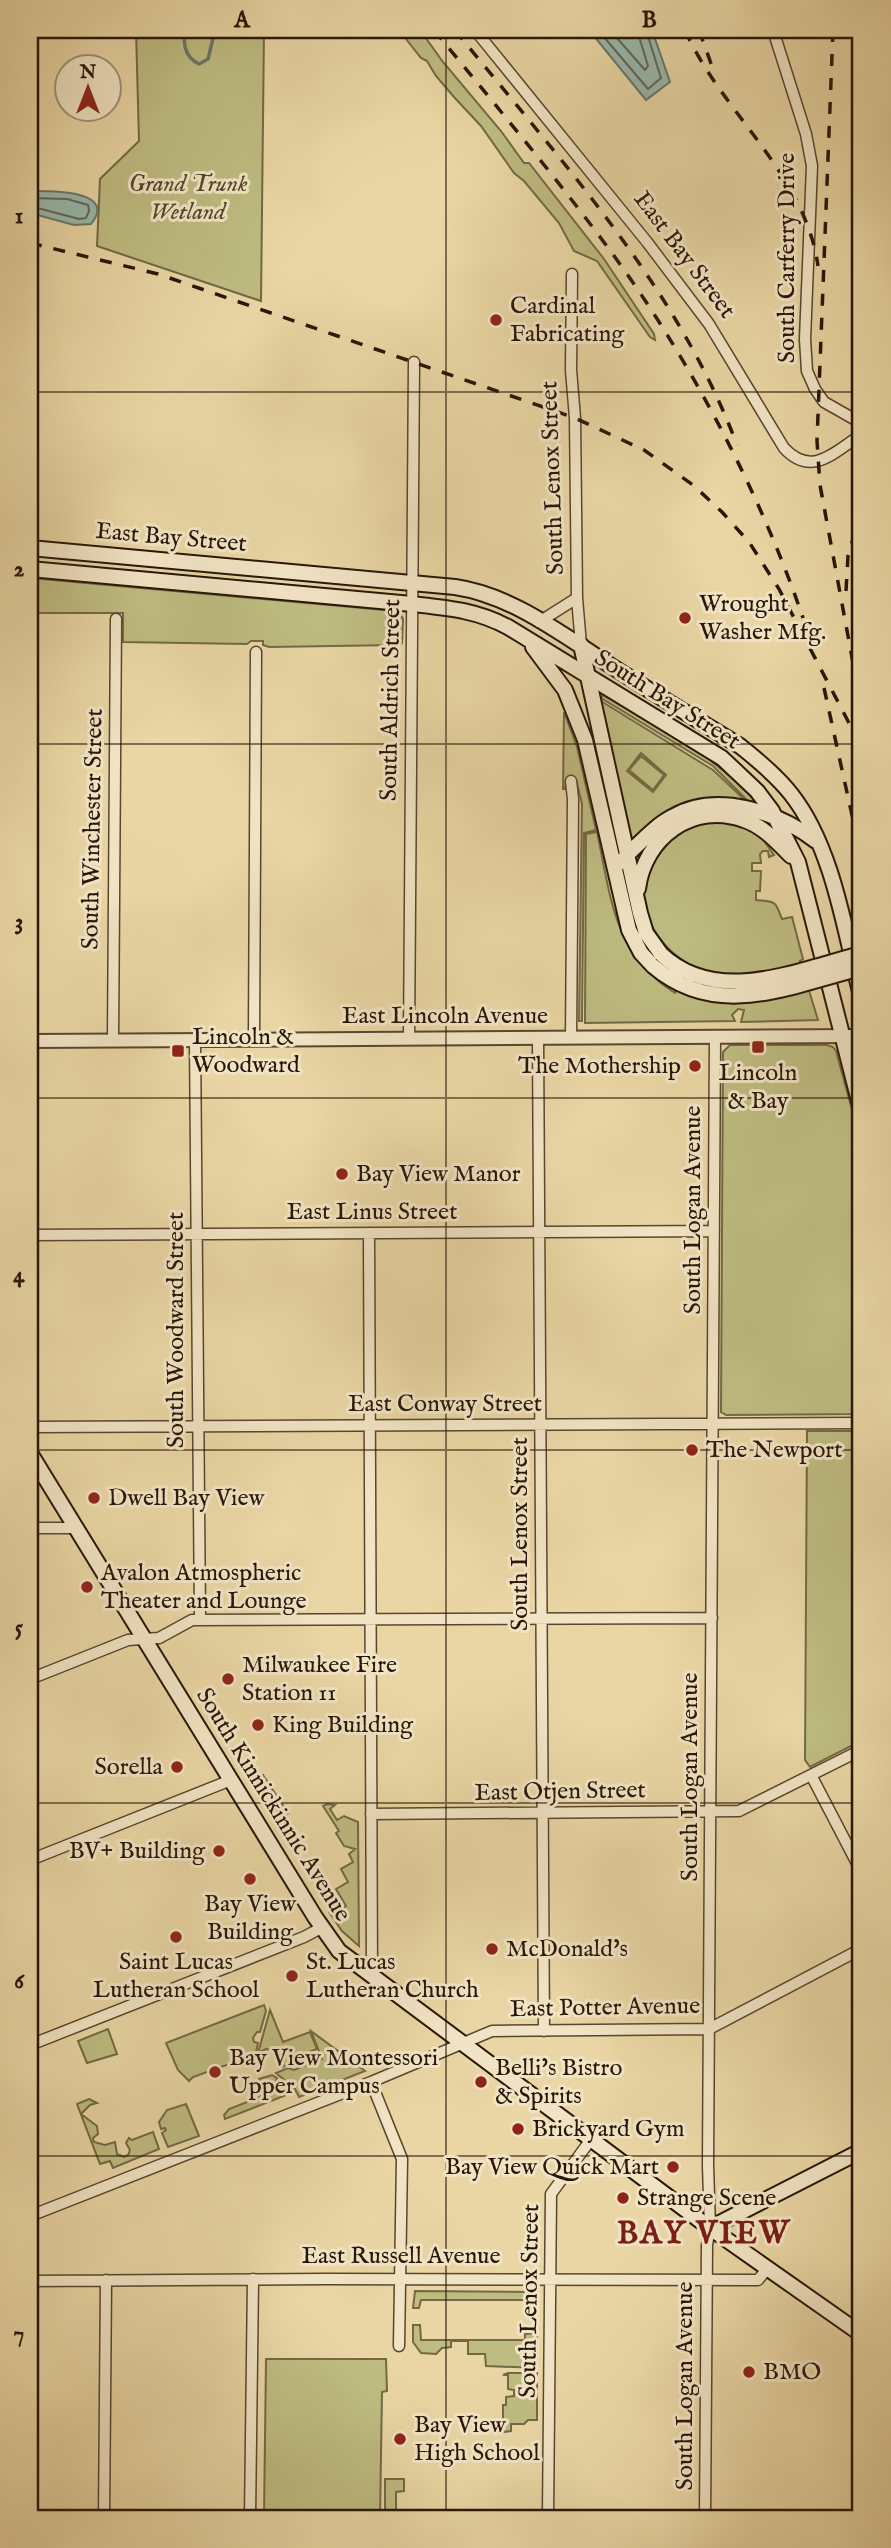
<svg xmlns="http://www.w3.org/2000/svg" width="891" height="2548" font-family="'IM FELL English',serif">
<rect width="100%" height="100%" fill="#e9d6a4"/>
<filter id="stains"><feTurbulence type="fractalNoise" baseFrequency=".00286" numOctaves="4"/><feColorMatrix values="0 0 0 0 .2 0 0 0 0 .09 0 0 0 0 .02 0 0 0 .5 -.17"/></filter>
<radialGradient id="worn" r=".72"><stop offset=".6" stop-color="#630" stop-opacity="0"/><stop offset="1" stop-color="#630" stop-opacity=".3"/></radialGradient>
<path fill="#bebc81" stroke="#736944" stroke-width="2" fill-rule="evenodd" d="M136,30H264L261,301L97,246L100,179L139,141Z
M399,30H420L443,62L501,131L524,163H529L604,259L654,334L655,340L650,337L597,261L574,251L559,223L524,181L514,173L481,126L454,97L436,76L427,61L421,58Z
M30,578L396,611L400,613L403,619L402,643L398,645L269,647L263,645V641H251L247,644L123,642V613H30Z
M603,695C657,728 719,756 759,806H753L713,766L601,698Z
M596,698L713,770L747,802L719,799L694,802L631,843ZM641,753L666,775L653,792L627,771Z
M564,712L577,747L596,830L584,833L582,1021H579L582,804L576,779H566L565,789H563Z
M641,756L664,775L653,790L629,770Z
M703,820L736,822L767,840L765,842L774,855L769,857L768,851H763L760,854L761,863H752V871H761L760,891H756V900C776,902 775,900 782,919L792,917L803,959L800,961L818,1020L741,1022L744,1010L738,1009L732,1015L735,1021L585,1023L586,834L597,832C611,897 613,954 675,993L688,964C640,934 628,879 668,838C676,830 692,825 703,820Z
M730,1045H827L833,1047L836,1051L861,1143V1414L726,1415L721,1412L723,1052Z
M807,1431H861V1741L810,1767L805,1760Z
M263,1775L288,1813L282,1817L274,1811L269,1812L252,1785L254,1781L257,1784L262,1783L263,1781L258,1778Z
M327,1804L335,1805L330,1809L337,1820L344,1816L358,1822L359,1946L342,1931L329,1912L330,1910L333,1914L346,1906L336,1889L348,1882L341,1869L353,1862L349,1854L355,1849L344,1846L336,1833L339,1831L323,1806Z
M264,2005L266,2011L260,2032H257L253,2038L254,2042L258,2043L256,2052L251,2054L249,2057L193,2077L189,2081L178,2070L166,2043Z
M270,2010L283,2042L310,2032L317,2049L290,2059V2062L283,2067L273,2050L266,2049L258,2053Z
M108,2029L117,2054L87,2063L78,2041Z
M311,2031L365,2071L299,2097L295,2089L276,2073L288,2068L294,2070L322,2059Z
M272,2075L277,2078L275,2083L277,2089L282,2092L289,2088L294,2092L225,2119L224,2115L229,2109L260,2097L263,2091L259,2079Z
M89,2099L97,2103L90,2105L81,2114L97,2126L98,2134L93,2138L94,2142L105,2145L115,2142L117,2154L124,2157L128,2155L130,2150L126,2143L129,2138L132,2140L153,2132L159,2149L113,2168L110,2161L100,2164L77,2104Z
M186,2104L199,2136L168,2147L162,2133L166,2130L165,2128L161,2129L159,2122L167,2110Z
M415,2291L534,2292L538,2295L537,2307H525V2300H421L419,2308H413Z
M413,2325H420L421,2340H525V2334L537,2333V2368L486,2366L485,2354H468V2341H451V2347L442,2348L436,2354L421,2353L413,2342Z
M266,2359H386L387,2391L382,2392L380,2518H264Z
M508,2373H537V2420H528L524,2424H511V2431L503,2432V2405H506V2397L514,2396V2390L508,2389V2375H503Z
M385,2479H404V2491L396,2492V2518H385Z"/>
<path fill="#98b8ac" stroke="#6b776a" stroke-width="2" d="M589,30H652L670,82L646,100Z
M30,191C47,191 119,189 91,224L74,225L30,213Z"/>
<g fill="none" stroke-linecap="round" stroke-linejoin="round">
<path stroke="#60675a" stroke-width="2" d="M598,30L648,89L661,78L646,30
M610,30L645,70L648,66L637,30
M30,198L67,199L88,205L89,211L86,218L79,219L30,206"/>
<path stroke="#6b776a" stroke-width="3.5" d="M184,30C184,44 184,57 199,64L208,59L215,30"/>
<defs>
<path id="minor" d="M475,30L647,242L709,324L784,448C812,478 834,452 861,435
M773,30L806,134L812,166L805,339L807,371L815,389L824,402L861,423
M572,274L571,370L575,418L577,598L581,645
M539,622L577,598
M571,781L573,799L571,1038
M538,1038L544,2031
M409,1039L414,362
M195,1040L200,1620
M254,1040L256,652
M113,1041L116,619
M369,1233L372,1975
M30,1235L714,1231
M30,1427L861,1423
M30,1528H75
M30,1679L128,1640L159,1638L192,1620L712,1618
M811,1775L861,1871
M371,1814L739,1811L861,1750
M30,1860L231,1780
M30,2045L304,1937L321,1928
M371,2082L402,2159L399,2346
M30,2216L371,2082L492,2031L709,2029L861,1949
M30,2281L326,2279L758,2280L767,2269
M104,2518L106,2280
M250,2518L253,2279
M548,2518L551,2194L592,2138
M705,2518L707,2245L710,2228L708,2165L715,1037"/>
<path id="tertiary" d="M30,1041L861,1036"/>
<path id="secondary" d="M30,548L455,587C504,594 549,625 590,652C639,685 690,715 740,746C759,761 777,776 791,794C833,847 845,932 861,996
M30,569L412,604C448,608 476,610 508,627L722,758L757,791L772,811L798,862L861,1109
M581,645L640,913L646,933L661,954
M533,647L565,690L585,740L629,930L641,953L653,966
M623,862L626,856C641,842 655,826 672,817C717,791 778,812 816,841
M638,889C644,838 693,801 744,820C763,826 777,842 791,856
M30,1453L315,1917L339,1951L710,2228L861,2334
M710,2228L861,2151"/>
</defs>
<use href="#minor" stroke="#58462f" stroke-width="13"/>
<use href="#tertiary" stroke="#58462f" stroke-width="16"/>
<use href="#secondary" stroke="#281608" stroke-width="18"/>
<use href="#minor" stroke="#f1e4c4" stroke-width="10"/>
<use href="#tertiary" stroke="#f1e4c4" stroke-width="12"/>
<use href="#secondary" stroke="#f1e4c4" stroke-width="14"/>
<path stroke="#281608" stroke-width="3.5" stroke-dasharray="12 12" stroke-linecap="butt" d="M434,30C492,101 551,171 606,245C686,352 760,491 803,618
M455,30C559,159 678,287 737,445
M685,30C721,112 805,173 818,266
M699,30L713,69
M833,30L817,441L820,485L861,706
M30,243L158,274L575,418L644,450L693,485L722,512L749,542L779,589L861,746
M846,591L848,556L861,512
M824,688L861,856"/>
<defs>
<path id="secondary-bridge" d="M661,954C717,1007 797,970 861,954
M653,966C717,1021 790,986 861,968"/>
</defs>
<use href="#secondary-bridge" stroke="#281608" stroke-width="18" stroke-linecap="butt"/>
<use href="#secondary-bridge" stroke="#f1e4c4" stroke-width="14"/>
</g>
<path fill="none" stroke="#281608" stroke-width="2" stroke-opacity="0.55" d="M446,30V2518M30,392H861M30,744H861M30,1098H861M30,1450H861M30,1803H861M30,2156H861"/>
<g fill="#8f2418" stroke="#f1e4c4" stroke-width="2.5">
<circle cx="496" cy="320" r="7"/>
<circle cx="685" cy="618" r="7"/>
<rect x="751" y="1040" width="14" height="14" rx="3.5"/>
<rect x="171" y="1044" width="14" height="14" rx="3.5"/>
<circle cx="695" cy="1066" r="7"/>
<circle cx="342" cy="1174" r="7"/>
<circle cx="692" cy="1450" r="7"/>
<circle cx="94" cy="1498" r="7"/>
<circle cx="87" cy="1587" r="7"/>
<circle cx="228" cy="1679" r="7"/>
<circle cx="258" cy="1725" r="7"/>
<circle cx="177" cy="1767" r="7"/>
<circle cx="219" cy="1851" r="7"/>
<circle cx="250" cy="1879" r="7"/>
<circle cx="176" cy="1937" r="7"/>
<circle cx="492" cy="1949" r="7"/>
<circle cx="292" cy="1976" r="7"/>
<circle cx="215" cy="2072" r="7"/>
<circle cx="481" cy="2082" r="7"/>
<circle cx="518" cy="2129" r="7"/>
<circle cx="673" cy="2167" r="7"/>
<circle cx="623" cy="2198" r="7"/>
<circle cx="749" cy="2372" r="7"/>
<circle cx="400" cy="2439" r="7"/>
</g>
<g text-anchor="middle" dominant-baseline="central" stroke-width="6" stroke-linejoin="round" paint-order="stroke">
<g font-size="24" font-style="italic" fill="#55482c" stroke="#f1e4c4">
<text x="188" y="184">Grand Trunk<tspan x="188" dy="28">Wetland</tspan></text>
</g>
<g font-size="24" fill="#281608" stroke="#f1e4c4">
<text transform="translate(684 255) rotate(53)">East Bay Street</text>
<text transform="translate(787 258) rotate(-90)">South Carferry Drive</text>
<text transform="translate(553 478) rotate(-92)">South Lenox Street</text>
<text transform="translate(171 538) rotate(5)">East Bay Street</text>
<text transform="translate(391 700) rotate(-89)">South Aldrich Street</text>
<text transform="translate(667 700) rotate(32)">South Bay Street</text>
<text transform="translate(93 829) rotate(-89)">South Winchester Street</text>
<text x="445" y="1016">East Lincoln Avenue</text>
<text transform="translate(693 1210) rotate(-90)">South Logan Avenue</text>
<text x="372" y="1212">East Linus Street</text>
<text transform="translate(176 1330) rotate(-90)">South Woodward Street</text>
<text x="445" y="1404">East Conway Street</text>
<text transform="translate(520 1534) rotate(-90)">South Lenox Street</text>
<text transform="translate(690 1777) rotate(-90)">South Logan Avenue</text>
<text transform="translate(560 1792) rotate(-1)">East Otjen Street</text>
<text transform="translate(273 1805) rotate(58)">South Kinnickinnic Avenue</text>
<text transform="translate(605 2008) rotate(-1)">East Potter Avenue</text>
<text x="401" y="2256">East Russell Avenue</text>
<text transform="translate(530 2301) rotate(-89)">South Lenox Street</text>
<text transform="translate(685 2386) rotate(-90)">South Logan Avenue</text>
</g>
<g font-size="24" fill="#281608" stroke="#f1e4c4" text-anchor="start">
<text x="510" y="306">Cardinal<tspan x="510" dy="28">Fabricating</tspan></text>
<text x="699" y="604">Wrought<tspan x="699" dy="28">Washer Mfg.</tspan></text>
<text x="192" y="1037">Lincoln &amp;<tspan x="192" dy="28">Woodward</tspan></text>
<text x="681" y="1066" text-anchor="end">The Mothership</text>
<text x="758" y="1073" text-anchor="middle">Lincoln<tspan x="758" dy="28">&amp; Bay</tspan></text>
<text x="356" y="1174">Bay View Manor</text>
<text x="706" y="1450">The Newport</text>
<text x="108" y="1498">Dwell Bay View</text>
<text x="101" y="1573">Avalon Atmospheric<tspan x="101" dy="28">Theater and Lounge</tspan></text>
<text x="242" y="1665">Milwaukee Fire<tspan x="242" dy="28">Station 11</tspan></text>
<text x="272" y="1725">King Building</text>
<text x="163" y="1767" text-anchor="end">Sorella</text>
<text x="205" y="1851" text-anchor="end">BV+ Building</text>
<text x="250" y="1904" text-anchor="middle">Bay View<tspan x="250" dy="28">Building</tspan></text>
<text x="506" y="1949">McDonald's</text>
<text x="176" y="1962" text-anchor="middle">Saint Lucas<tspan x="176" dy="28">Lutheran School</tspan></text>
<text x="306" y="1962">St. Lucas<tspan x="306" dy="28">Lutheran Church</tspan></text>
<text x="229" y="2058">Bay View Montessori<tspan x="229" dy="28">Upper Campus</tspan></text>
<text x="495" y="2068">Belli's Bistro<tspan x="495" dy="28">&amp; Spirits</tspan></text>
<text x="532" y="2129">Brickyard Gym</text>
<text x="659" y="2167" text-anchor="end">Bay View Quick Mart</text>
<text x="637" y="2198">Strange Scene</text>
<text x="763" y="2372">BMO</text>
<text x="414" y="2425">Bay View<tspan x="414" dy="28">High School</tspan></text>
</g>
<g font-size="32" font-weight="bold" letter-spacing="2" fill="#7a1f14" stroke="#f1e4c4">
<text x="704" y="2234">BAY VIEW</text>
</g>
</g>
<rect width="891" height="2548" fill="none" stroke="#e9d6a4" stroke-width="77"/>
<g transform="translate(88 88)"><circle r="33" fill="#f1e4c4" stroke="#a19279" stroke-width="2"/>
<path d="M0-5L12 26L0 18L-12 26Z" fill="#8f2418"/>
<text y="-10" font-size="19" font-weight="bold" text-anchor="middle" fill="#281608">N</text>
</g>
<rect x="38" y="38" width="814" height="2472" fill="none" stroke="#281608" stroke-width="2.5"/>
<g font-size="23" text-anchor="middle" font-weight="bold" fill="#281608">
<text x="242" y="27">A</text>
<text x="649" y="27">B</text>
<text x="19" y="223">1</text>
<text x="19" y="576">2</text>
<text x="19" y="929">3</text>
<text x="19" y="1282">4</text>
<text x="19" y="1635">5</text>
<text x="19" y="1988">6</text>
<text x="19" y="2341">7</text>
</g>
<rect width="100%" height="100%" filter="url(#stains)"/>
<rect width="100%" height="100%" fill="url(#worn)"/>
</svg>
